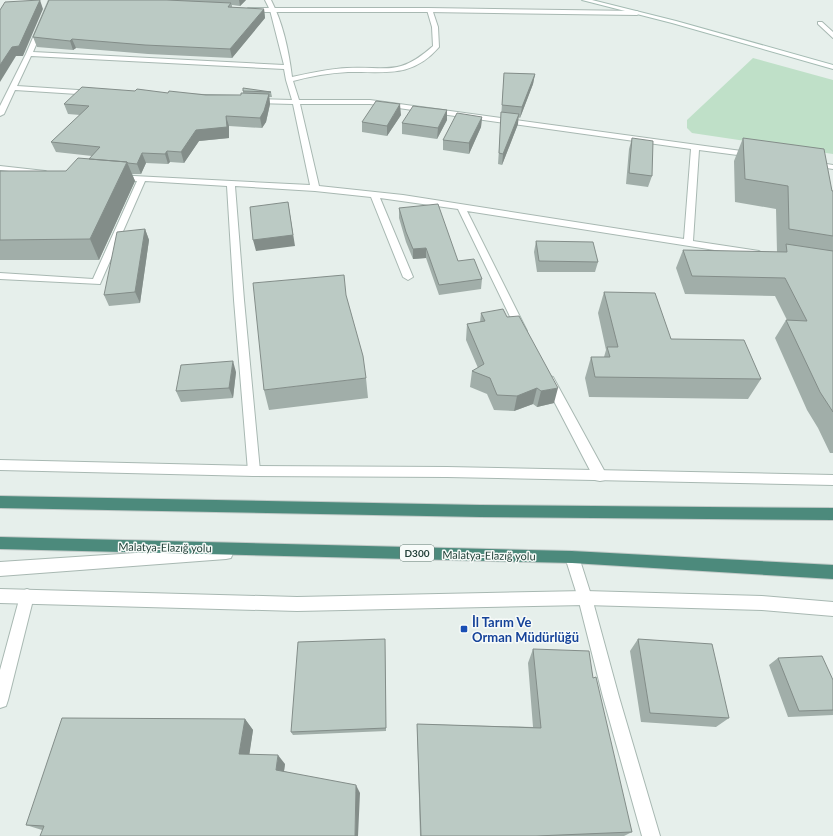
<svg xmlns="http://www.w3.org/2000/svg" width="833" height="836" font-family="Lato,sans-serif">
<rect width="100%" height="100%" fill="#e6efeb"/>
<path fill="#bfe0c8" d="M753,58L833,80V154L692,133L687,128V120Z"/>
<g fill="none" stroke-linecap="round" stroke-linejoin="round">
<defs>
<path id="minor" d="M49,0H55L33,52L284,65L270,10L265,0H271C283,23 289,52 292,77C310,73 328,69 347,68C388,66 398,77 433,46L432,27L427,10L432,9L438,27L439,47C411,79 385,71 348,72C329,73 311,76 293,81L299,100H370L756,153L757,155L753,157L699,150L693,241L759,251L764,254L759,257L467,211L527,331L526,334H518L517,331L458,209L380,198L413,277L408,280L403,277L371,197L315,191L235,186L244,300L260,471L259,475L254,476L249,475L248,471L234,300L227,186L145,181L100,284L0,279V273L93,279L137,181L117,180L114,179L113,177L114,175L310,185L293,104L255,103L251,101L255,99L292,100L286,80L284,69L31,56L17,86L93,91L97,93L93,95L15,90L4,114L0,116V106L26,54ZM300,104H370L691,149L684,239L403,195L319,186Z
M818,22H822L833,32V38L818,24Z
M807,161L833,165V169L807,165Z
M0,166L45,171L49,173L45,175L0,170Z
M549,376L553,377L605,472L606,476L605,480L600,481L595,480L543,380L545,377Z
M572,551L577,552L579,557L592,598L619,697L660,836H642L603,697L578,598L565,557L567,552Z
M27,589L32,591L34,596L8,700L6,706L0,708V670L20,596L22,591Z"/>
<path id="tertiary" d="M428,8L637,11L640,13L637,15L428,12H248L245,10L248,8Z
M0,460L254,466L447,467L833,475V485L447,477L254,476L0,470Z
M226,547L231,548L233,553L231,558L226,559L0,576V562Z
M0,589L297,597L585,591L762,596L833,602V616L762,610L585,605L297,611L0,603Z"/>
<path id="secondary" d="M582,0H592L676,21L833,65V69L672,23Z"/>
<path id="trunk" d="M0,496L480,505L833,508V520L480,517L0,508Z
M0,537L572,551L833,565V579L572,563L0,549Z"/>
</defs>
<use href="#minor" stroke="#a8b8b2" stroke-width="2"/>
<use href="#tertiary" stroke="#a8b8b2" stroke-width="2"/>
<use href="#secondary" stroke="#a4bbb3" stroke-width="2"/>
<use href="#trunk" stroke="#c2cac8" stroke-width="2"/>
<use href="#minor" fill="#fff" fill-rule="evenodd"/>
<use href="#tertiary" fill="#fff" fill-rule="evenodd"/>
<use href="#secondary" fill="#fff" fill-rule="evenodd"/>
<use href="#trunk" fill="#4c8a7c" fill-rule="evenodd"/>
</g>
<path fill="#a1aea9" d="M49,0H246L240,6L232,5V7L264,9L265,18L232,58L148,54L76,48L73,50L37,47L33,37Z
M504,73L535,74L533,84L520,118L518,117V124L502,165L498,164Z
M243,91L271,92L272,97H269L270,104L266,122L262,128L229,126V138L199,141L184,163L170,162L168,164L146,163L141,174H132L135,181L99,260H0V171H66L89,159L92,156L56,152L51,142L80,115L68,114L64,104L168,93L241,95L243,93Z
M447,110V120L437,139L402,134V123Z
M401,115L387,136L362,132V122Z
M482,117L481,127L469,154L443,150V140Z
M632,138L652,176L648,187L626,184L629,149Z
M743,138L833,191V453H830L818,428L807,410L775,338L786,320H787L775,296L685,294L676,268L683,250L777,252L776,209L735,202L734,161Z
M399,208L458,261L482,279L481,289L439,295L426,258L413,259L406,242L399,218Z
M145,229L149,240L140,303L109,306L104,295Z
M536,241L598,262L595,272H537L534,252Z
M604,292L671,339L761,379L748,399L589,397L585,378L591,357H604L606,350L598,313Z
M481,313L507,317L554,403L537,407L533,404L514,411L494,410L487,394L470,387L472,371L478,368L466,340L467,324L480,322Z
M236,372L233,398L181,402L176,391Z
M366,378L368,398L269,410L264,390Z
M638,639L729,718L716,727L641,722L630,651Z
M385,643L386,731L293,735L291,732Z
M533,649L593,678L632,832L624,836H420L417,724L533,727L528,663Z
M778,658L833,680V715L788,717L769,665Z
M245,719L253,730L249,754L285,764L284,771L360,793L42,830L26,825Z"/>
<path fill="#838d89" d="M40,0L43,9L23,56H16L0,82V65Z
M239,0H246L240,6Z
M264,9L265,18L232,58L230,49Z
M72,39L76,48L73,50L70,41Z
M535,74L533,84L520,118L522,107Z
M269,94L270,104L266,122L262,128L260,118Z
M400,104L401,115L387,136V126Z
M447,110V120L437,139L438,128Z
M519,114L518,124L502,165L503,154Z
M226,116L229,126V138L199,141L184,163L181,152L196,130Z
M482,117L481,127L469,154V143Z
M167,151L170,162L168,164L165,154Z
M142,153L146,163L141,174L137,164Z
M127,162L135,181L99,260L90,239Z
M288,202L295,246L256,251L253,240Z
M145,229L149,240L140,303L135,292Z
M426,248V258L413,259V249Z
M233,361L236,372L233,398L229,388Z
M537,388L533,404L514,411L517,396Z
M558,388L554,403L537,407L541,391Z
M245,719L253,730L248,764L239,754Z
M278,755L285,764L283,778L276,770Z
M356,785L360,793L358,836H355Z"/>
<path fill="#bbcac4" stroke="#838d89" d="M40,0L19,46L12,47L0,65V10L5,2Z
M49,0H167L231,3L228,7L264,9L230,49L145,45L72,39L70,41L33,37Z
M504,73L535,74L522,107L502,105Z
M82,87L135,91L137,89L168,93L169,91L206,95H241V93L269,94L264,111L260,118L226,116L227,127L196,130L181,152L167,151L165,154L142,153L137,164L128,163L127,162L89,159L100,147L51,142L89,106L64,104Z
M243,88L271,92L243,91Z
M376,101L400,104L387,126L362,122Z
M413,106L447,110L438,128L402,123Z
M501,112L519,114L503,154L499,153Z
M457,113L482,117L469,143L443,140Z
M632,138L653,141L652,176L629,173Z
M743,138L824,149L832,191H833V236L789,229L788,186L745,179Z
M78,158L127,162L90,239L0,240V171H66Z
M288,202L293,235L253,240L250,207Z
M438,204L458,261L474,259L482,279L439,285L426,248L413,249L406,232L399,208Z
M145,229L135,292L104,295L117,232Z
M536,241L593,242L598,262L539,261Z
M786,244L833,251V412L820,392L786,320L807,321L785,278L692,276L683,250L787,252Z
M344,275L346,295L363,356L366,378L264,390L253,283Z
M604,292L655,293L671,339L744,340L761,379L595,377L591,357H610L607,347H618Z
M503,309L507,317L519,316L558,388L541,391L537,388L517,396L497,395L490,378L472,371L484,364L467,324L485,321L481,313Z
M233,361L229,388L176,391L181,365Z
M385,639L386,728L291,732L298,642Z
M638,639L712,644L729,718L650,713Z
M533,649L589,651L593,678L596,677L632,832L536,836H421L417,724L541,728Z
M822,656L833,680V710L799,711L778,658Z
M62,718L245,719L239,754L278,755L276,770L356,785L355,836H40L44,826L26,825Z"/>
<rect fill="#1a4fb4" stroke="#f7fbf9" stroke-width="1.5" x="460" y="625" width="8" height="8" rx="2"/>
<g text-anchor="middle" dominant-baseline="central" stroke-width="3" stroke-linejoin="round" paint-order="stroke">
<rect fill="#f7fbf9" stroke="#637a73" stroke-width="1" x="400" y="545" width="34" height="16" rx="3"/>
<g font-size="10" font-weight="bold" fill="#24423a">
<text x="417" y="553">D300</text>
</g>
<g font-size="11" fill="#24423a" stroke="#f7fbf9">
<text transform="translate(165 547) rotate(1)">Malatya-Elazığ yolu</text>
<text transform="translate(489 555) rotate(1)">Malatya-Elazığ yolu</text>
</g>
<g font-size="13" font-weight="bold" fill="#164399" stroke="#f7fbf9" text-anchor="start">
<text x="472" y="622">İl Tarım Ve<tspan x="472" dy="15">Orman Müdürlüğü</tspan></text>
</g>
</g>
</svg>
